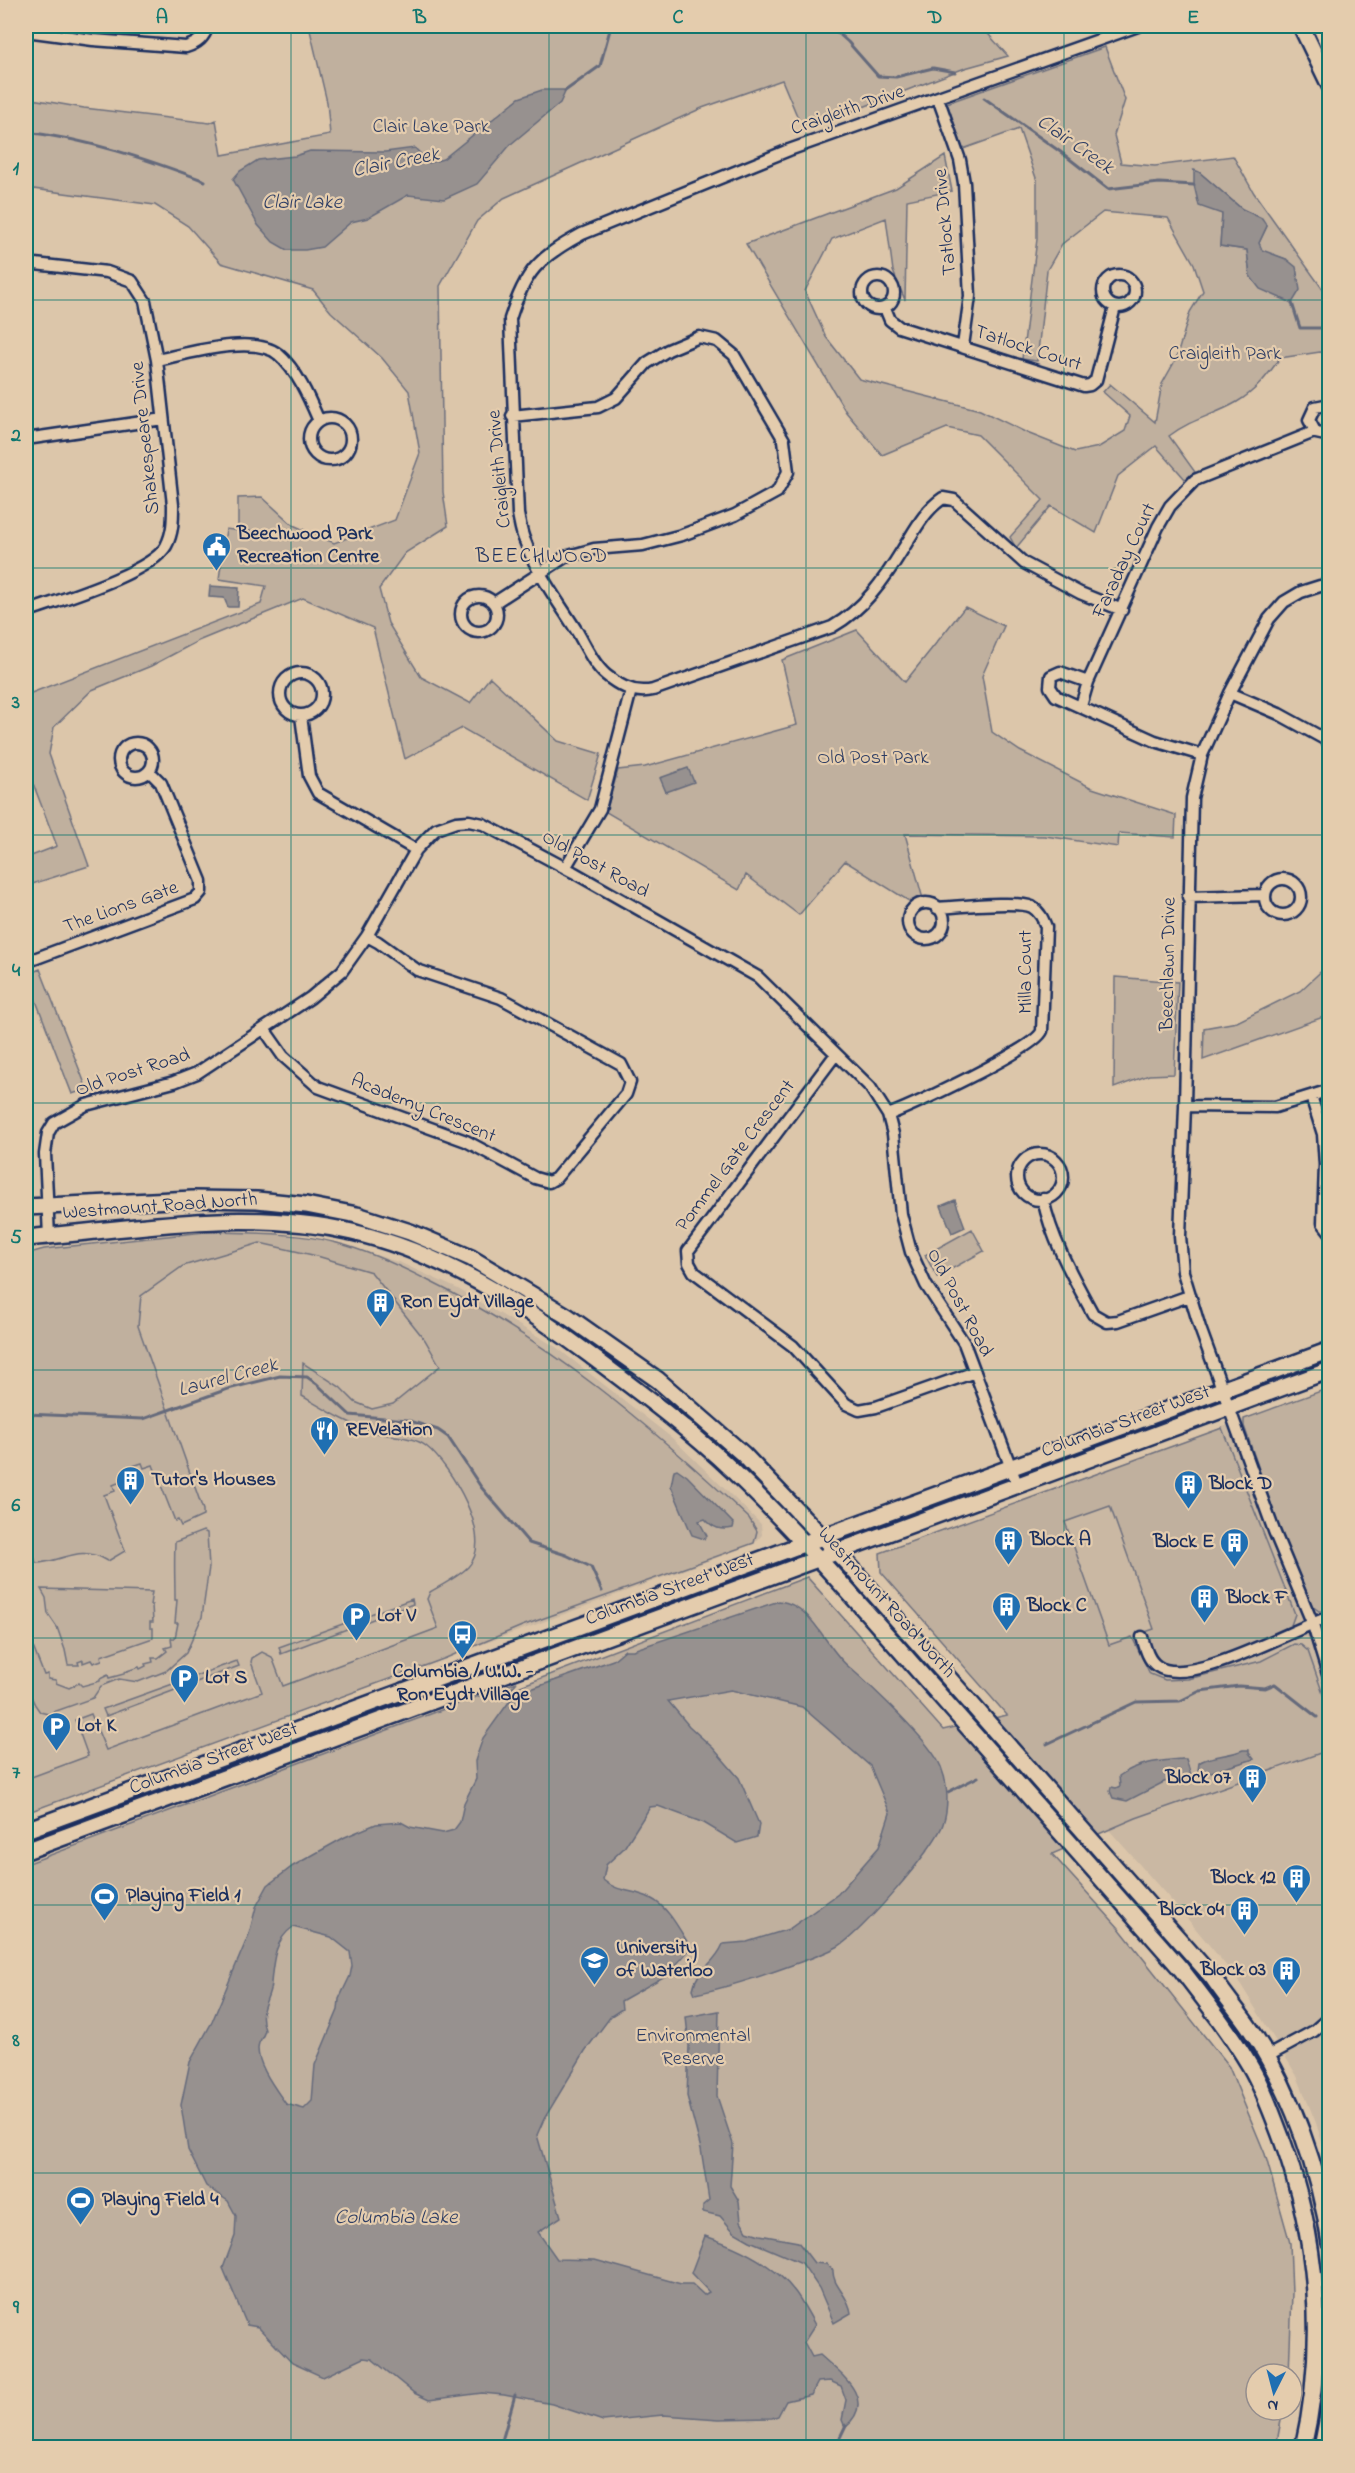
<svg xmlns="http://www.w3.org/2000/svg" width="1355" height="2473" font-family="'Indie Flower',sans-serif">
<rect width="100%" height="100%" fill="#dcc6aa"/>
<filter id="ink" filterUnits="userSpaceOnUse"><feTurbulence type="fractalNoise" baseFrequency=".0167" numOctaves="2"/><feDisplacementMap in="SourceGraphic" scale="12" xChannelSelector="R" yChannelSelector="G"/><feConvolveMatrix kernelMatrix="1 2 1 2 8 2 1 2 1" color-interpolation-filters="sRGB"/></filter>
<g filter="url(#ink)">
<path fill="#cab8a3" d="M205,1232L270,1233L335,1242L401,1263L458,1289L556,1347L672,1438L761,1524L762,1535L754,1544L26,1813V1254L44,1249Z
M1329,1388V2165L1316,2123L1297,2076L1238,1980L1186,1917L881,1572L880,1553Z"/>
<path fill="#c0b09e" stroke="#6e707e" stroke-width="1.5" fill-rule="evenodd" d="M309,26H981L1008,56L965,68L803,130L782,80L702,108L504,198L477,221L440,286L443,492L448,526L405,553L379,589L388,623L421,677L470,703L490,677L558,741L601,754L587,800L462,728L405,759L373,628L303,598L198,641L151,666L92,690L54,727L49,754L89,866L26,886V858L57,846L26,765V695L261,604L266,586L219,579L226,529L262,534L238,528V498L262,497L293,525L334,543L395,520L420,453L409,391L382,358L331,312L313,290L221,263L188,226L155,205L26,188V98L84,108L210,123L216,120L222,155L330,135L327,102Z
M1105,47L1125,100L1114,135L1121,163L1155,166L1233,156L1254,193L1329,298V354L1320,352L1280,358C1268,375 1256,391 1237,402C1213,416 1193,418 1169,436L1195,472L1185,479L1156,446L1118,476L1096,533L1051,506L1016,548L1010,537L1043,500L978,435L947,428L882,455L846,412L746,244L896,188L945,156L952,191L907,200L905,300L893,271L886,218L832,239L805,291L826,337L859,379L980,410L1027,433L1075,452L1099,447L1125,431L1130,416L1103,392L1110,384L1155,422L1162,384L1176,359L1190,312L1203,291L1194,264L1168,218L1103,212L1062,244L1047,270L1037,361L1022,359L1037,239V181L1019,129L963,149L947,103ZM1194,171L1200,173L1242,209L1262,218L1267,226L1259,243L1262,251L1286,259L1250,276L1247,250L1220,246L1222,214Z
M965,607L1004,626L982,676L992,732L1020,751L1092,788L1176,815L1175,837L1119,833L1118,847L1045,836L905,834L923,899L912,903L845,861L799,915L746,875L739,890L606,812L618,770L645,767L797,725L782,660L857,630L905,682Z
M1329,964V1015L1203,1060L1204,1028L1237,1022L1300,991Z
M40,969L87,1089L72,1094L26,975Z
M1115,977L1178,982L1174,1074L1149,1075L1114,1088Z
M972,1229L984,1251L937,1277L925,1255Z
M205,1232C249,1233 295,1232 337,1243C368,1251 400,1266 429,1281C549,1340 652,1427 749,1518L757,1531L754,1543L522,1626L446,1658L26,1813V1779L88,1756L75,1720L91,1714L106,1750L262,1692L251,1662L252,1658L262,1652L272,1657L283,1686L438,1628L427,1599L430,1592C442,1585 458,1577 468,1567C496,1539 450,1465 426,1446C413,1436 392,1437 377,1433C350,1425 326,1410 302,1396L303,1363L340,1387L355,1402L372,1409L393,1404L440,1366L425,1340L371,1272L317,1256L260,1243L183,1266L141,1296L138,1326L203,1510V1516L181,1526L178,1520L175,1521L153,1465L144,1468L142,1463L130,1467L132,1472L122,1476L123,1481L113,1485L115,1491L104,1495L125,1551L108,1561C79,1543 62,1563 36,1563L32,1549L26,1551V1254L44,1249Z
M1329,1388L1330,1611H1319L1312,1606L1279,1527L1244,1426V1419Z
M1222,1428L1295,1614L1290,1628C1266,1639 1186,1677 1163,1664C1153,1659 1149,1643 1145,1632L1154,1629L1110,1506L1065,1522L1109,1645L1132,1637L1150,1674L1165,1680L1188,1679L1261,1661L1294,1644L1301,1645L1308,1651L1324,1697L1329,1696V1750L1136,1818L1052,1854L1119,1928L1229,2067L1265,2154L1290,2243L1292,2293L1289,2374H1256V2410H1283L1276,2447H26V1864L517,1682L510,1690L807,1577L943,1730L1007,1715L881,1572L880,1553Z
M203,1531L207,1533L209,1567L202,1617L186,1653L166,1671L138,1682L119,1679L101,1686L93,1698L48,1714L40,1712C22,1690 25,1657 26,1629L44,1675L48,1674V1679L56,1680V1683L69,1688L79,1683L82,1686L100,1681V1679L108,1675L109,1678L124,1674V1672L139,1667L140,1669L146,1666L145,1664L153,1662L152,1658H158L167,1651L165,1648L172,1646L171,1638H175L178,1623H175L177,1600H175C175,1579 174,1566 175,1542Z
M41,1589L152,1592L150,1605H152L153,1622H150V1628H153V1638L101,1656L102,1660L93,1663L91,1660L83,1663V1660L78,1662L79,1665H68L65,1650L57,1627L48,1614L46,1598Z
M412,1599L413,1604L281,1654L279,1647Z
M237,1661L239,1666L106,1716L103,1709Z"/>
<path fill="#97918f" stroke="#656a7b" stroke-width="1.5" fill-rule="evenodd" d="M542,90H566L560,103L511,144L477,184L444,199L408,195L368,218L351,222L322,247L305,250H287L273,242L258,225L233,179L240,171L258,160L295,156L310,151L385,152L415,148L429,163L443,159L519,98Z
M1194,170L1199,172L1242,209L1261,218L1267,226L1259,243L1262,250L1286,259L1296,267L1300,290L1292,303L1260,289L1250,276L1247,250L1220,246L1222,214L1199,206L1194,185Z
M210,586L239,588L238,607H228L224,598L209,597Z
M688,768L694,782L666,792L660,778Z
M955,1200L965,1227L952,1233L941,1206Z
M677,1469L687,1476L734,1524L733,1528C721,1531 713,1528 705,1519L699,1521L707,1536L704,1539L692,1535L671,1486L674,1470Z
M779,1601C814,1605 824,1647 849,1667C871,1686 931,1742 941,1767C948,1784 949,1806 943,1824C935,1848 859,1936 837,1947C824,1954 809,1959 795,1964C762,1976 730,1987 695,1994L693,1989C697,1968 714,1966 723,1944L747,1942L789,1929L838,1894L879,1847L890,1813L870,1766L802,1707L731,1690L668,1701L689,1726L713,1748L739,1778L759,1824L757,1837L737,1843L704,1823L658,1806L650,1807L624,1848L606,1865L603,1880C617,1892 634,1890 650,1898C669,1907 680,1931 691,1948L667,1975L621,2001L622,2009L611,2016L585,2051L544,2119L537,2135L561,2217L538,2232L557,2259L595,2260L681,2284H692L704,2295L709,2292L691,2273L705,2236C738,2247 775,2264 796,2293C803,2303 809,2314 815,2325L804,2342L812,2357L820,2355C841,2374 878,2400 845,2427L842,2420L846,2400L841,2386L830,2381L818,2382L811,2395L786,2401L778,2416L772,2418L719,2419L663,2415L603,2421L552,2404L504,2395L482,2393L429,2400L414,2393L372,2359L363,2358L323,2377L292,2363L258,2327L247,2325L223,2268L235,2236L236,2216L228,2201L206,2186L188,2150L181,2105L190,2062L212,2022L249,1934L256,1907L268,1885L293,1866L345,1837L376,1824L401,1822L410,1827L443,1833L454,1830L460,1822L464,1803L476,1779L475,1761L483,1738L514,1695L613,1660L625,1650H633ZM293,1927L331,1937L350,1952L352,1966L350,1976L339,1999L338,2010L315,2065L312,2101L304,2109L286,2104C277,2091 253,2060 259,2043C261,2039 264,2035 265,2030C257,2008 270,2001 271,1983C273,1963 274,1940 293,1927Z
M1243,1750H1249V1753L1254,1759L1208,1773L1201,1774L1198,1771L1199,1763C1207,1756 1230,1756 1243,1750Z
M1182,1759H1186L1191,1775L1164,1782L1127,1801L1113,1798L1110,1791L1111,1787L1116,1788L1120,1786L1119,1776C1138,1762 1159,1761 1182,1759Z
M719,2011L717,2096L733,2144L730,2186L739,2201L741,2221L747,2231L760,2235L798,2242L814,2263L826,2264L833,2270C832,2286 849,2295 851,2313L834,2323L819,2288L802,2263L750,2241L734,2232L720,2216L703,2212V2205L709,2200L701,2149L687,2096L689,2046L686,2017Z"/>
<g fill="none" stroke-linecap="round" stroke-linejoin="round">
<path stroke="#656a7b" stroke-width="3" d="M830,26L848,42L878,76L896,77L933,68L955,72
M565,91L600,66L611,26
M984,98L1062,153L1108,189L1159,183L1194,185
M26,132C87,139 147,159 205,181
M1292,303L1300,328H1330
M26,1414L143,1419L228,1389L280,1376L307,1377L317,1384L350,1415L407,1420L438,1430L448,1437L481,1487L529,1543L566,1555L591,1567L602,1591
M1047,1744L1136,1702L1180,1701L1200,1691L1239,1686L1265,1688L1275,1684L1317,1717
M948,1792L978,1777
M500,2448L515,2395
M835,2448L846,2425"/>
<defs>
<path id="street" d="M26,31L93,40L186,47C198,43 204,38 208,26
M938,98L960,160L964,183L970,296L963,346
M26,263L107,272L132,281L145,301L157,360L173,505C173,520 173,533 166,546C151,573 56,601 26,612
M1103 291a16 16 0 1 1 32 0a16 16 0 1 1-32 0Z
M862 293a16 16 0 1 1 32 0a16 16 0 1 1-32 0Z
M885,308L890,320L899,327L1084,386L1090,385L1096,380L1115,307
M157,360C186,354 253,334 278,354C297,370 309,398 319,421
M1330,404L1315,407L1309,420L1316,433L1330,436
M309 439a21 21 0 1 1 42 0a21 21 0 1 1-42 0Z
M26,439L163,419
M1330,585L1320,586L1301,592L1284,602L1269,619L1230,693L1202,755L1192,798L1185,1106L1180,1236L1183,1272L1200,1328L1274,1531L1312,1622L1330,1681
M461 614a18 18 0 1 1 36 0a18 18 0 1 1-36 0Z
M494,603L565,557L594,549L643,545L682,535L735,515L777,492L788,472L784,440L734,355L717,341L699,337L668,350L647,363L616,398L598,407L512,416
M1122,610L1080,593L1024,563L954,500L943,498C924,511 915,530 903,549C884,580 864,609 832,627L653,690C636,694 619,686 606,675C594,665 586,647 578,633C560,604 537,574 525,541C521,533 520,523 518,514L510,319C525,271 538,258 582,234L789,150L1138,26
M280 694a21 21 0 1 1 42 0a21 21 0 1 1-42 0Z
M1088,682L1060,672L1051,676L1050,687L1056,696L1155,741L1202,755
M1230,693L1279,714L1330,742
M1081,706L1088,682L1158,527L1170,506L1195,480L1314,432
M301,716L309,776L318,793L416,850
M119 760a17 17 0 1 1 34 0a17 17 0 1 1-34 0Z
M565,868L600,809L631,690
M1265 897a18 18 0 1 1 36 0a18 18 0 1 1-36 0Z
M1188,897L1265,895
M908 921a18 18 0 1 1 36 0a18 18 0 1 1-36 0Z
M26,962L195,899L201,892V881L161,783L149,771
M264,1029L283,1056L318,1087L466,1141L535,1178L549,1182L556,1178L626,1094L630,1082L621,1064L501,998L417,970L378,942L367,936
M836,1054L688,1251L689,1263L694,1272L793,1346L846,1404L859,1410L876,1407L975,1372
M1311,1096L1323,1134L1325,1165L1323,1223L1330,1232
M1185,1106L1275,1107L1330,1090
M888,1115C911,1106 1036,1049 1042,1031L1046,927C1043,919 1040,912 1032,907C1018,900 957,907 937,908
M1017 1177a23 23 0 1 1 46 0a23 23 0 1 1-46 0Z
M1043,1199C1052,1241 1073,1277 1093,1314L1107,1322L1118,1321L1189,1296
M49,1236L45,1154L48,1133L54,1123L86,1105L174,1082L197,1073L310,998L342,971L367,936L416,850L429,836L436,829L456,822L469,821L483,824L573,872L758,977L870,1087L888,1115L893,1134L901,1214L911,1252L926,1285L964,1343L1017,1484
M1142,1637C1145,1647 1148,1660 1157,1666C1189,1689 1293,1628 1330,1617
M1266,2057L1314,2031L1330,2017"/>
<path id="secondary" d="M1301,26L1330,86
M1320,26L1330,48
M26,1207L193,1199L257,1200L306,1205L357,1215L410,1232L471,1258L567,1316L658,1380L743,1454L849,1565L1213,1978C1225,1996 1239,2012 1251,2030C1291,2090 1320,2172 1330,2243
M26,1238C134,1229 244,1207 352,1232C440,1252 519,1302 590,1355C639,1392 688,1428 732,1470C804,1539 869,1615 935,1690C1017,1782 1099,1876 1181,1969C1205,2000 1230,2032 1250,2066C1263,2088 1272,2113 1281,2137C1318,2237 1327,2343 1303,2448
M26,1830L1330,1350
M26,1851L1330,1370
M1322,2448L1330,2406"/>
</defs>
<use href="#street" stroke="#1b2f5e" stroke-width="15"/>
<use href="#secondary" stroke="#1b2f5e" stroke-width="20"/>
<use href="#street" stroke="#e4ccad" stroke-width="10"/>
<use href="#secondary" stroke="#e4ccad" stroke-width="15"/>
</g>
</g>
<path fill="none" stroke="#0f766e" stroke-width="1.5" stroke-opacity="0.55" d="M291,26V2448M549,26V2448M806,26V2448M1064,26V2448M26,300H1330M26,568H1330M26,835H1330M26,1103H1330M26,1370H1330M26,1638H1330M26,1905H1330M26,2173H1330"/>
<defs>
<symbol id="civic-pin" viewBox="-11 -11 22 30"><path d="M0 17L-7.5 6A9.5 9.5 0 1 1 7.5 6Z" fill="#1f6fb2" stroke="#e4ccad"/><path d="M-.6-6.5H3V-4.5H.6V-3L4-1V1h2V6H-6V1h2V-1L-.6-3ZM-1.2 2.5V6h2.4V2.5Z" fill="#fff"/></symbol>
<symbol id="building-pin" viewBox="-11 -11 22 30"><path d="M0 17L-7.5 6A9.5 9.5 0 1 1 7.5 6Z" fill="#1f6fb2" stroke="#e4ccad"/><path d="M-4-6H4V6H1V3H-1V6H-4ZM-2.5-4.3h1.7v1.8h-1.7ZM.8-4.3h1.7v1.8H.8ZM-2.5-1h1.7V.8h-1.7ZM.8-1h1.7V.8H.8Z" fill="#fff"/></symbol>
<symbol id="restaurant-pin" viewBox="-11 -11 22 30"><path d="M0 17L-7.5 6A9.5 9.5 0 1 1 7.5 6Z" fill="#1f6fb2" stroke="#e4ccad"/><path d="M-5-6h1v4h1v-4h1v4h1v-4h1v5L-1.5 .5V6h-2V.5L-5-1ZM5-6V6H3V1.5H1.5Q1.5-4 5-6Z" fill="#fff"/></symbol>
<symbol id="parking-pin" viewBox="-11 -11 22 30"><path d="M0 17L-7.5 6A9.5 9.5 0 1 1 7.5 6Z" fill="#1f6fb2" stroke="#e4ccad"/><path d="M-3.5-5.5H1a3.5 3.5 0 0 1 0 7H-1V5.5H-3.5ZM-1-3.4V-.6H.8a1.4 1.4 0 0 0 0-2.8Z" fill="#fff"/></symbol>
<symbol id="bus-pin" viewBox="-11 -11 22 30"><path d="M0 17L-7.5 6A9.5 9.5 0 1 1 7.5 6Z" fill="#1f6fb2" stroke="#e4ccad"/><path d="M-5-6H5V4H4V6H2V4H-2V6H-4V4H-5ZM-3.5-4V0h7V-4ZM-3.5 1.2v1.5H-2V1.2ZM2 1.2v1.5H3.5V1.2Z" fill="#fff"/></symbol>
<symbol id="stadium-pin" viewBox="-11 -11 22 30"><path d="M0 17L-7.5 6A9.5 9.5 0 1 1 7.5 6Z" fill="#1f6fb2" stroke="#e4ccad"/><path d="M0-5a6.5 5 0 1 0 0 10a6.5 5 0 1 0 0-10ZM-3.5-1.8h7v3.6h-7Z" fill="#fff"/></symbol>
<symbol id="university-pin" viewBox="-11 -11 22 30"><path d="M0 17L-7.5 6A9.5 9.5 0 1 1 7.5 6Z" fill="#1f6fb2" stroke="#e4ccad"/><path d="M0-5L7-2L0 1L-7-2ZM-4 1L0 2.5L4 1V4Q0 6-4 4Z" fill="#fff"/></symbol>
</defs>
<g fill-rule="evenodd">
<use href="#civic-pin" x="200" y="530" width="33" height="45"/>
<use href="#building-pin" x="364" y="1286" width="33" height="45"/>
<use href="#restaurant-pin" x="308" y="1414" width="33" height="45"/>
<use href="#building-pin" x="114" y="1464" width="33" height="45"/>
<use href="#building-pin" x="1172" y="1468" width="33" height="45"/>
<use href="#building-pin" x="992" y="1524" width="33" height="45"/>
<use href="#building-pin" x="1218" y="1526" width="33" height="45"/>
<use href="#building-pin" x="1188" y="1582" width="33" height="45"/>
<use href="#building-pin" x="990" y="1590" width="33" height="45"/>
<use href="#parking-pin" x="340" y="1600" width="33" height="45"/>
<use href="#bus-pin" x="446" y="1618" width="33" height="45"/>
<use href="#parking-pin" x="168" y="1662" width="33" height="45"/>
<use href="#parking-pin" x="40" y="1710" width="33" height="45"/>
<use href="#building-pin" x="1236" y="1762" width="33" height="45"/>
<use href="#building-pin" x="1280" y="1862" width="33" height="45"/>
<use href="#stadium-pin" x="88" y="1880" width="33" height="45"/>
<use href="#building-pin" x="1228" y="1894" width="33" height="45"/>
<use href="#university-pin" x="578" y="1944" width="33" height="45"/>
<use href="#building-pin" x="1270" y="1954" width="33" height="45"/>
<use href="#stadium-pin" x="64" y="2184" width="33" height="45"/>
</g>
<g text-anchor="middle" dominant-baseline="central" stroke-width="4.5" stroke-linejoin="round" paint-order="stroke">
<g font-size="20" fill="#1b2f5e" stroke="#e4ccad">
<text transform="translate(848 111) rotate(-19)">Craigleith Drive</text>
<text transform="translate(946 222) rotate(-95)">Tatlock Drive</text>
<text transform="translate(1028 349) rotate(18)">Tatlock Court</text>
<text transform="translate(146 438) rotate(-96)">Shakespeare Drive</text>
<text transform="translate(500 469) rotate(-95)">Craigleith Drive</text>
<text transform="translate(1125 561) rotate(-65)">Faraday Court</text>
<text transform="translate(595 865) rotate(29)">Old Post Road</text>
<text transform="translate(121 908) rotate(-20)">The Lions Gate</text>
<text transform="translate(1169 964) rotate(-89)">Beechlawn Drive</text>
<text transform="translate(1026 972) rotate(-90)">Milla Court</text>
<text transform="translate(133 1073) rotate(-18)">Old Post Road</text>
<text transform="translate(423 1109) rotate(22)">Academy Crescent</text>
<text transform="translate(736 1156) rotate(-53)">Pommel Gate Crescent</text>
<text transform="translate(160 1207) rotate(-4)">Westmount Road North</text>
<text transform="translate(959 1303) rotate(62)">Old Post Road</text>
<text transform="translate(1126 1422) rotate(-20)">Columbia Street West</text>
<text transform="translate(670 1590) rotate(-20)">Columbia Street West</text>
<text transform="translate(886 1603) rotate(48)">Westmount Road North</text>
<text transform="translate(214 1759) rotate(-20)">Columbia Street West</text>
</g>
<g font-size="20" fill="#2c3c64" stroke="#e4ccad">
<text x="431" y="127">Clair Lake Park</text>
<text x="1225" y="354">Craigleith Park</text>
<text x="873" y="758">Old Post Park</text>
<text x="693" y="2036">Environmental<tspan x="693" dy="23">Reserve</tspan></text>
</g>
<g font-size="20" font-weight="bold" fill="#1b2f5e" stroke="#e4ccad" text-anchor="start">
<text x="237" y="534">Beechwood Park<tspan x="237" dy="23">Recreation Centre</tspan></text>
<text x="401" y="1302">Ron Eydt Village</text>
<text x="346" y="1430">REVelation</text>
<text x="151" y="1480">Tutor's Houses</text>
<text x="1209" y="1484">Block D</text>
<text x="1030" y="1540">Block A</text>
<text x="1214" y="1542" text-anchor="end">Block E</text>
<text x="1226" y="1598">Block F</text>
<text x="1027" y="1606">Block C</text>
<text x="377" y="1616">Lot V</text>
<text x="463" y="1672" text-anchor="middle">Columbia / U.W. -<tspan x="463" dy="23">Ron Eydt Village</tspan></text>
<text x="205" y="1678">Lot S</text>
<text x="77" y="1726">Lot K</text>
<text x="1231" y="1778" text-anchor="end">Block 07</text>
<text x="1276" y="1878" text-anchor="end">Block 12</text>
<text x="126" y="1896">Playing Field 1</text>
<text x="1224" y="1910" text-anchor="end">Block 04</text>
<text x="616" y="1948">University<tspan x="616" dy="23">of Waterloo</tspan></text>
<text x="1266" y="1970" text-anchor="end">Block 03</text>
<text x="102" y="2200">Playing Field 4</text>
</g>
<g font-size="21" font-style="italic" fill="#2e3e65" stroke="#e4ccad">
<text transform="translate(1075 145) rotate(35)">Clair Creek</text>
<text transform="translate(396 163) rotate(-11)">Clair Creek</text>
<text x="302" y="203">Clair Lake</text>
<text transform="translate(228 1378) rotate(-15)">Laurel Creek</text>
<text x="396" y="2218">Columbia Lake</text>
</g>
<g font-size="21" letter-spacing="1.5" fill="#1b2f5e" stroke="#e4ccad">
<text x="542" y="557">BEECHWOOD</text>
</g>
</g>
<rect width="1355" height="2473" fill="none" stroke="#e4ccad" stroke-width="66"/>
<g transform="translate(1274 2392) rotate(186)"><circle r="28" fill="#e4ccad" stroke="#948d8d" stroke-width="1.5"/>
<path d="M0-4.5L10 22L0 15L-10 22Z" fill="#1f6fb2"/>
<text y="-9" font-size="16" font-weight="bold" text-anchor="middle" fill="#1b2f5e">N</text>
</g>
<rect x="33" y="33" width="1289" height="2407" fill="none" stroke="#0f766e" stroke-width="2"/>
<g font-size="20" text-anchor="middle" font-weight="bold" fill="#0f766e">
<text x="162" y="23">A</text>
<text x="420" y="23">B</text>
<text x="678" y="23">C</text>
<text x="935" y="23">D</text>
<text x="1193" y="23">E</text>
<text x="16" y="174">1</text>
<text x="16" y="441">2</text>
<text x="16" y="708">3</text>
<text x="16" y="976">4</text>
<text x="16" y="1243">5</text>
<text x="16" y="1511">6</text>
<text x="16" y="1778">7</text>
<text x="16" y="2046">8</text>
<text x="16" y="2313">9</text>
</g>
</svg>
